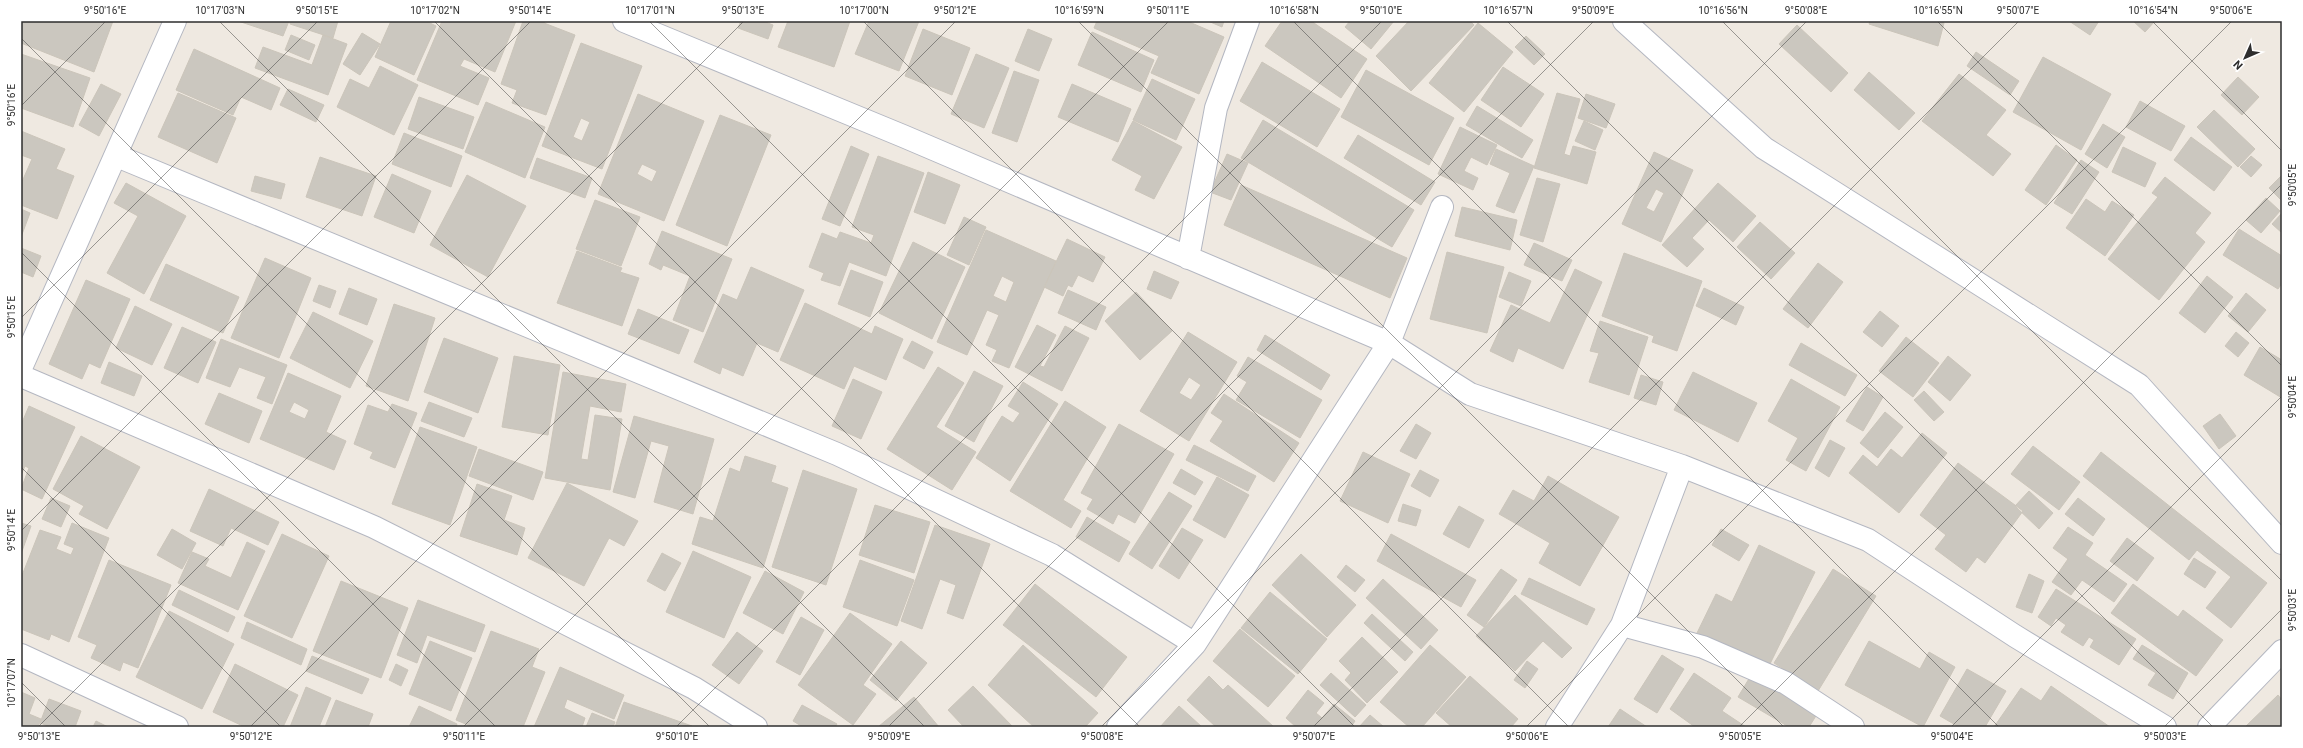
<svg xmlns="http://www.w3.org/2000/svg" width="2303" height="748" font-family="Roboto,sans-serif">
<rect width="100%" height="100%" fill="#efe9e1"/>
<path fill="#cbc7bf" stroke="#cbc5ba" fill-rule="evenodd" d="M22,21H113L94,72L21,43Z
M238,21H289L283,36Z
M290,21H338L333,38L290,24Z
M391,21H426L436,26L414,75L375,57Z
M442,21H516L495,72L464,59L460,66L489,78L478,105L417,80Z
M523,21H545L544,23L575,35L546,115L512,103L517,90L501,84Z
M741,21H763L773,25L768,39L738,28Z
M788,21H850L834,67L778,47Z
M869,21H919L899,71L855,54Z
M1097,21H1187L1224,37L1199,94L1151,73L1159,56L1094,28Z
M1208,21H1224L1222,27Z
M1282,21H1311L1367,59L1341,98L1265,46Z
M1350,21H1394L1371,49L1345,27Z
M1409,21H1470L1474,25L1411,91L1376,56Z
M1870,21H1937L1944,23L1938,46L1869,24Z
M2069,21H2099L2090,35Z
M2133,21H2155L2145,32Z
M1478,23L1513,52L1464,112L1429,83Z
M1797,25L1848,73L1831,92L1779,44Z
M923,29L970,48L952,95L905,76Z
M1028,29L1052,39L1039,71L1015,61Z
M1092,32L1154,60L1141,92L1078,65Z
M362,33L380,44L360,75L343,64Z
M291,35L315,45L309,60L285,50Z
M323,35L347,44L328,95L255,68L263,47L312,65Z
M1526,36L1545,54L1534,65L1515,47Z
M581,43L642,66L602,169L542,146ZM581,118L590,122L582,141L573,137Z
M194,49L280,88L271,110L241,97L233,115L176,90Z
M1976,52L2019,81L2010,95L1967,66Z
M21,54L90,78L73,127L21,108Z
M976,54L1009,68L984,128L951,114Z
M2043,57L2111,94L2081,150L2013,112Z
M1262,62L1340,109L1317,147L1240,101Z
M380,66L418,85L394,135L337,107L350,79L369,88Z
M1503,67L1544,94L1521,127L1481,100Z
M1366,70L1454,118L1429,165L1341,117Z
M1014,71L1039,80L1017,142L992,133Z
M1869,72L1915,113L1899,130L1854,90Z
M1959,74L2006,110L1986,135L2011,154L1993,176L1922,121Z
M2238,77L2259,97L2242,115L2221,95Z
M1152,79L1195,99L1176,140L1133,120Z
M101,84L121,94L99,136L79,125Z
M1072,84L1131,109L1118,142L1058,117Z
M288,89L324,105L316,122L280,105Z
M178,93L236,118L217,163L158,137Z
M1557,93L1580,99L1564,154L1570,156L1573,146L1596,152L1587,184L1534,168Z
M638,94L704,121L664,221L598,194ZM642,164L657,171L652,182L637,174Z
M1586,94L1615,104L1606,128L1578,118Z
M419,97L474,117L463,149L408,129Z
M2140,101L2185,126L2171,151L2126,127Z
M486,102L545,127L525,178L465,152Z
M1477,106L1533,140L1522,158L1466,125Z
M2214,110L2255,149L2238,167L2197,127Z
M720,115L771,135L727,246L676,225Z
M1263,120L1414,210L1392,247L1241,158Z
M1133,121L1182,147L1154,199L1135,190L1142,176L1112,160Z
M1584,121L1603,130L1595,150L1575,141Z
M2103,124L2125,137L2107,168L2085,154Z
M1460,127L1497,145L1487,165L1471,157L1464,171L1478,178L1473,190L1438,174Z
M21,131L65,149L56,169L74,176L57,219L21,205V184L32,159L21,155Z
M404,133L462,156L451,187L392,164Z
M1358,135L1435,182L1421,205L1344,158Z
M2191,137L2232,167L2214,191L2174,160Z
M2056,145L2077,160L2046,205L2025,190Z
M851,146L869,154L840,226L822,219Z
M2123,147L2156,163L2145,187L2112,172Z
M1496,149L1534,166L1514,213L1496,206L1510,173L1490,164Z
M1654,152L1693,170L1661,242L1622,224ZM1656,189L1664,193L1654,212L1646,208Z
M1227,154L1248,163L1231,200L1210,192Z
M878,156L924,173L886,276L849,262L840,286L821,280L824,273L809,267L822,233L837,239L840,232L871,243L874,235L852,227Z
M2251,156L2262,165L2251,177L2240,167Z
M320,157L376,176L362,216L306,197Z
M537,158L592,178L585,198L530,178Z
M2081,160L2099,172L2072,214L2054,203Z
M928,172L960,185L945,224L914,212Z
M392,174L431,191L414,233L374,217Z
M467,175L526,206L488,277L430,245Z
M2282,175V201L2269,188Z
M255,176L285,184L281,199L251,191Z
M2165,177L2211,213L2195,233L2205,242L2159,300L2108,259L2158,197L2152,193Z
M1537,178L1560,184L1543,242L1520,235Z
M126,183L186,216L144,294L107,273L138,216L114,203Z
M1718,183L1756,216L1733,242L1709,220L1692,238L1704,249L1687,267L1662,245Z
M1241,185L1407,258L1390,298L1224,225Z
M2266,198L2280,211L2261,233L2246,220Z
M2086,199L2105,212L2112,201L2134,215L2105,256L2066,228Z
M595,200L640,217L621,266L576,249Z
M1462,207L1517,220L1510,250L1455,236Z
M21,209L30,213L21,237Z
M2282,213V233L2272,224Z
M964,217L986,227L969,265L947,255Z
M1760,222L1795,253L1771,279L1737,247Z
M2239,229L2282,256V283L2278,289L2223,255Z
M986,230L1056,261L1009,368L992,361L997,350L986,345L999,315L987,310L967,355L937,342ZM1002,276L1014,282L1006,302L993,296Z
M662,231L732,259L703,332L673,320L690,276L663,265L661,270L649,264Z
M1067,239L1105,257L1093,282L1078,275L1072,287L1068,285L1063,296L1044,287Z
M913,242L965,267L932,339L879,313Z
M1534,243L1572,260L1562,281L1524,265Z
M21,248L41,256L33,277L21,272Z
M577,251L622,268L620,272L639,278L622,326L557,303Z
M1447,252L1504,267L1487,333L1430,319Z
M1624,253L1702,281L1677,351L1652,342L1654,336L1602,316Z
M265,258L311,278L279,358L231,338Z
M1818,263L1843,282L1808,328L1783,309Z
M166,264L239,297L223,333L150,300Z
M751,267L804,290L778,352L757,343L743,376L722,367L720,374L694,362L723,294L737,300Z
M1575,269L1602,282L1563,369L1518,348L1513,362L1490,351L1511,305L1550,323Z
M851,270L883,282L870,317L838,304Z
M1154,271L1179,282L1171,299L1147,289Z
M1509,272L1531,281L1521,306L1499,297Z
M2207,276L2233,297L2205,333L2179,313Z
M86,280L130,299L100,368L89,363L82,379L49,364Z
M319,285L336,291L330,308L313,301Z
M349,288L377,299L367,325L339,314Z
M1704,288L1744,307L1736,325L1696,306Z
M1068,290L1106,307L1096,330L1058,313Z
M1136,292L1172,331L1140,360L1105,321Z
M2246,293L2266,310L2248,332L2228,316Z
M805,303L872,334L875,326L903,339L886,380L854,366L844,389L780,360Z
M394,304L435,318L408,401L366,386Z
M135,306L172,324L152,365L116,348Z
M638,309L689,330L679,354L628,334Z
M1880,311L1899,326L1882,347L1863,332Z
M313,312L373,341L350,388L290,358Z
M1600,321L1648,337L1629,395L1589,382L1599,353L1590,351Z
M1037,325L1056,335L1040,366L1044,367L1065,326L1089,338L1062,391L1015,367Z
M182,327L216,342L198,383L164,368Z
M1188,332L1237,362L1189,441L1140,411ZM1189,377L1201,385L1191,400L1179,393Z
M2236,332L2249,343L2238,357L2225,346Z
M1265,335L1330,375L1321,390L1257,350Z
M1906,337L1939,363L1913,397L1879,371Z
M444,338L498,358L478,413L424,392Z
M221,339L287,365L272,404L257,398L266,377L239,367L230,387L206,378Z
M912,341L933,352L924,369L903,358Z
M1801,343L1857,375L1845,396L1789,365Z
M2260,347L2282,360V398L2244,375Z
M514,356L560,365L548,435L502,427Z
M1948,356L1971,375L1950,401L1928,382Z
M1248,357L1322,400L1300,438L1236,400L1247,382L1237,376Z
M109,362L142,376L134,396L101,383Z
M938,367L964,383L936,427L976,452L952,490L887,449Z
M974,371L1003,386L974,442L945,426Z
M563,372L626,384L621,412L590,406L581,459L588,460L595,415L622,419L610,490L545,478Z
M1693,372L1757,403L1738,442L1674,410Z
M288,373L341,396L326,432L346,441L334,470L260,439ZM294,402L309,410L305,419L289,412Z
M1641,375L1663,382L1656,405L1634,398Z
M853,379L882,392L861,439L832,426Z
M1791,379L1840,407L1806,471L1786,460L1798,438L1768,421Z
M1023,382L1058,404L1010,481L976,458L1002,416L1013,423L1020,413L1008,406Z
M1867,387L1883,397L1863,431L1846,421Z
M1924,391L1944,412L1934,421L1914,400Z
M219,393L262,411L249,443L205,424Z
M1224,394L1299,443L1274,482L1210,441L1223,421L1211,413Z
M1065,401L1106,427L1063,500L1081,511L1071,528L1010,491Z
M429,402L472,418L464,437L421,421Z
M392,404L417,413L395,468L370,458L373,452L354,444L368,405L388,412Z
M29,406L75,427L42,499L21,489L29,468L25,466L21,475V425Z
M1885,412L1903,427L1878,458L1860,443Z
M2220,414L2236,436L2219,449L2203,426Z
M634,416L714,439L693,514L654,502L669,446L651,441L635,498L613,492Z
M1119,424L1174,454L1135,523L1118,514L1113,524L1087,509L1093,499L1081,493Z
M1416,424L1431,433L1416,459L1400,451Z
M420,427L477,447L450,525L392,504Z
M1922,433L1947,453L1899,513L1849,473L1863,455L1877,467L1891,449L1902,458Z
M81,436L140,467L107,529L79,514L84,506L53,489Z
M1830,440L1845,448L1829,477L1815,468Z
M1194,445L1256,476L1248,491L1186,460Z
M2033,446L2080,482L2059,510L2011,474Z
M479,449L543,472L533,500L469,476Z
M1363,452L1410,474L1388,523L1340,501Z
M2101,452L2267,583L2231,628L2206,608L2231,577L2197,550L2189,560L2083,476Z
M745,456L776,466L771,482L788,488L763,568L692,544L700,517L713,521L730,468L740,472Z
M1958,463L2023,511L1985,563L1977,557L1966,572L1935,549L1946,535L1920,515Z
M1181,469L1203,482L1195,495L1173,483Z
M803,470L857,489L826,585L772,567Z
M1420,470L1439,480L1430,497L1411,486Z
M1548,476L1619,517L1580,586L1539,563L1550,543L1499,514L1513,490L1534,501Z
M1217,477L1249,495L1225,538L1193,520Z
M567,483L638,521L624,546L609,538L584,586L528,558Z
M477,484L512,496L504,520L525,528L517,555L460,536Z
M209,489L279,522L268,545L231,528L223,546L190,531Z
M2029,491L2053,513L2039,529L2015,506Z
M1169,492L1192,506L1152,569L1129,554Z
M51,498L70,506L61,527L42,519Z
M2078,498L2105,519L2093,536L2065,514Z
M1403,504L1421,510L1416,526L1398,521Z
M875,505L930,522L914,573L859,555Z
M1459,506L1484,520L1469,548L1443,534Z
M1087,517L1130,542L1119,562L1076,537Z
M21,523L31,526L21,554Z
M72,523L109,538L69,642L51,634L49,640L21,629V578L40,530L61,537L56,549L71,555L74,548L64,544Z
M935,525L990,544L963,619L947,613L956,585L940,579L922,629L901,621Z
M2068,527L2093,543L2085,555L2127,584L2114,602L2082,580L2071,595L2052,582L2068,559L2053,548Z
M1182,528L1203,540L1179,579L1159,566Z
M172,529L196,543L182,569L157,555Z
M1721,529L1749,545L1739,561L1712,545Z
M282,534L329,556L292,638L244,616Z
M1391,534L1476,580L1461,607L1377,561Z
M2127,538L2154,558L2137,581L2110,561Z
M247,542L265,551L238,610L178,583L192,552L209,559L205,566L231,578Z
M1759,545L1815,572L1768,668L1697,633L1716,594L1732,602Z
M693,551L751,577L724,638L666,612Z
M662,553L681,563L665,591L647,581Z
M1301,554L1356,605L1327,637L1272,585Z
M2194,558L2216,572L2205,588L2184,574Z
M109,560L171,585L138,668L123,662L120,671L91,658L97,645L78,637Z
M860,560L914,580L897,626L843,607Z
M1346,565L1365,580L1355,592L1337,577Z
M1501,569L1517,580L1484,627L1467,615Z
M1833,569L1876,596L1818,691L1774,663Z
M765,571L804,592L783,634L743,613Z
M2029,574L2044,581L2032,613L2016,607Z
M1529,578L1595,609L1587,625L1521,594Z
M1383,579L1438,630L1421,649L1366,598Z
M341,581L408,608L381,678L313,651Z
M1035,584L1127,657L1096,697L1003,625Z
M2133,584L2178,617L2183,610L2223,640L2196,676L2111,613Z
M2056,589L2136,639L2119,665L2090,647L2094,640L2089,637L2083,646L2061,632L2066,625L2056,618L2051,626L2038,617Z
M179,590L235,617L228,632L172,605Z
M1270,592L1327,639L1298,674L1241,628Z
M1515,595L1572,648L1562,658L1543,641L1515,671L1476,636Z
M418,600L485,625L475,652L427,635L417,663L397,655Z
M169,611L234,644L202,709L136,677Z
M850,613L892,644L863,685L876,694L853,725L798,685Z
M1372,614L1413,652L1405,661L1364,623Z
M801,617L824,630L800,675L776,662Z
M247,622L307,649L301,665L241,638Z
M1240,629L1295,676L1268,707L1213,661Z
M491,631L539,649L532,667L545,672L523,727H473L456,720Z
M737,632L763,651L739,684L712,665Z
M1362,637L1398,672L1367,703L1345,680L1351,673L1339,661Z
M430,641L472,658L451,711L409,694Z
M901,641L927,663L896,701L870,680Z
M1869,641L1920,669L1929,652L1955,667L1923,727L1845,685Z
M1023,645L1098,713L1085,727H1034L988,685Z
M1430,645L1466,677L1422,727H1409L1380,702Z
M2142,645L2188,673L2173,699L2148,685L2156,673L2133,659Z
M1662,655L1684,669L1657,713L1634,699Z
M312,656L369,679L362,694L306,671Z
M1527,661L1538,669L1525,688L1514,680Z
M235,664L298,695L283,727H245L213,712Z
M396,664L408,670L401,686L389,680Z
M560,667L624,695L614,719L567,699L564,708L585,718L582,727H534Z
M1967,669L2006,691L1985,727H1959L1940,716Z
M1753,672L1819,711L1809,727H1789L1738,697Z
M1331,673L1366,705L1355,717L1320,685Z
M1694,673L1731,698L1722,711L1746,727H1695L1670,709Z
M1209,676L1223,690L1228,685L1274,727H1216L1187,700Z
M1470,676L1518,719L1511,727H1486L1484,725L1482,727H1452L1436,713Z
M973,686L1013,727H964L948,710Z
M2051,686L2110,727H1994L2021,688L2041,701Z
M306,687L331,698L319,727H290Z
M1308,690L1324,703L1316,713L1322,718L1334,704L1355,721L1351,727H1296L1286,718Z
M21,692L35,698L29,714L41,719L38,727H21Z
M2278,695L2282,700V727H2245Z
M914,697L939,727H878Z
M49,699L81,711L75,727H51L40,723Z
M336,700L373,714L368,727H325Z
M624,702L692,726L691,727H615Z
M802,705L837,724L835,727H803L793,721Z
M419,706L457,724L456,727H409Z
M1179,706L1202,727H1160Z
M1620,709L1647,727H1608Z
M592,713L615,722L613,727H586Z
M1370,715L1384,727H1359Z
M96,721L108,727H93Z"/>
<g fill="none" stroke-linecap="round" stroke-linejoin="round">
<defs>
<path id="minor" d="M624,21L903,136L1389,343L1470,394L1682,466L1868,540L2015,636L2165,727
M1624,21L1764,148L2139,385L2282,543
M117,156L837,454L1052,555L1195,644
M1188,258L1216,108L1248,21
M21,368L175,21
M21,376L374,527L694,688L756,727
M1622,625L1703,647L1786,683L1853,727
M21,655L177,727
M1118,727L1195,644L1389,343L1442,207
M1557,727L1622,625L1682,466
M2209,727L2282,651"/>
</defs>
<use href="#minor" stroke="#b4b7c1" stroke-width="24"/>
<use href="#minor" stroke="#fff" stroke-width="22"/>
</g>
<path fill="none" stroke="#2e2e2e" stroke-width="1" stroke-opacity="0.45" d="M219,21L925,727M434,21L1140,727M649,21L1355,727M863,21L1569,727M1078,21L1784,727M1293,21L1999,727M1507,21L2213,727M1722,21L2282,581M1937,21L2282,366M2152,21L2282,151M21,38L710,727M21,106L106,21M21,252L496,727M21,318L318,21M21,467L281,727M21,531L531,21M21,682L66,727M38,727L744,21M250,727L956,21M463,727L1169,21M676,727L1382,21M888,727L1594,21M1101,727L1807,21M1313,727L2019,21M1526,727L2232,21M1739,727L2282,184M1951,727L2282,396M2164,727L2282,609"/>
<rect width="2303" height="748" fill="none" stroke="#ffffff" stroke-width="44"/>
<g transform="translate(2245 58) rotate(225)" stroke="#ffffff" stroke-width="3" paint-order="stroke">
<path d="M0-3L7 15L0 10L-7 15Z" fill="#2e2e2e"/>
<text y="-6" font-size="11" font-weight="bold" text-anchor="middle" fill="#2e2e2e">N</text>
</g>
<rect x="22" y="22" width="2259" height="704" fill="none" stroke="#2e2e2e" stroke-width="1.5"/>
<g font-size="10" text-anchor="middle" fill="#2e2e2e">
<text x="105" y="14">9°50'16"E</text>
<text x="220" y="14">10°17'03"N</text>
<text x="317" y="14">9°50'15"E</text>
<text x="435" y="14">10°17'02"N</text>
<text x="530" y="14">9°50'14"E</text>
<text x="650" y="14">10°17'01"N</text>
<text x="743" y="14">9°50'13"E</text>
<text x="864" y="14">10°17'00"N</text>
<text x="955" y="14">9°50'12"E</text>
<text x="1079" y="14">10°16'59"N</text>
<text x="1168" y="14">9°50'11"E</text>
<text x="1294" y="14">10°16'58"N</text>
<text x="1381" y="14">9°50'10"E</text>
<text x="1508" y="14">10°16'57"N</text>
<text x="1593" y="14">9°50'09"E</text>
<text x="1723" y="14">10°16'56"N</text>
<text x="1806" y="14">9°50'08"E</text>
<text x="1938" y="14">10°16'55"N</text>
<text x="2018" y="14">9°50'07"E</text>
<text x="2153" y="14">10°16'54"N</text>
<text x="2231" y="14">9°50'06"E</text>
<text transform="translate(11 105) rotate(-90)" y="4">9°50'16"E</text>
<text transform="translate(2292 185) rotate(-90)" y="4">9°50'05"E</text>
<text transform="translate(11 317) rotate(-90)" y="4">9°50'15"E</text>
<text transform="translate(2292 397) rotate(-90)" y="4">9°50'04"E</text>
<text transform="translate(11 530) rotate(-90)" y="4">9°50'14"E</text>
<text transform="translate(2292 610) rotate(-90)" y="4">9°50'03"E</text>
<text transform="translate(11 683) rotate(-90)" y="4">10°17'07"N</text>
<text x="39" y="740">9°50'13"E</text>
<text x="251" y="740">9°50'12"E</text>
<text x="464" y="740">9°50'11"E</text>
<text x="677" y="740">9°50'10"E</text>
<text x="889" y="740">9°50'09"E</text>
<text x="1102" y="740">9°50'08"E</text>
<text x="1314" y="740">9°50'07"E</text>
<text x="1527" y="740">9°50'06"E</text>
<text x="1740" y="740">9°50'05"E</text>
<text x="1952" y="740">9°50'04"E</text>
<text x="2165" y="740">9°50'03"E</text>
</g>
</svg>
